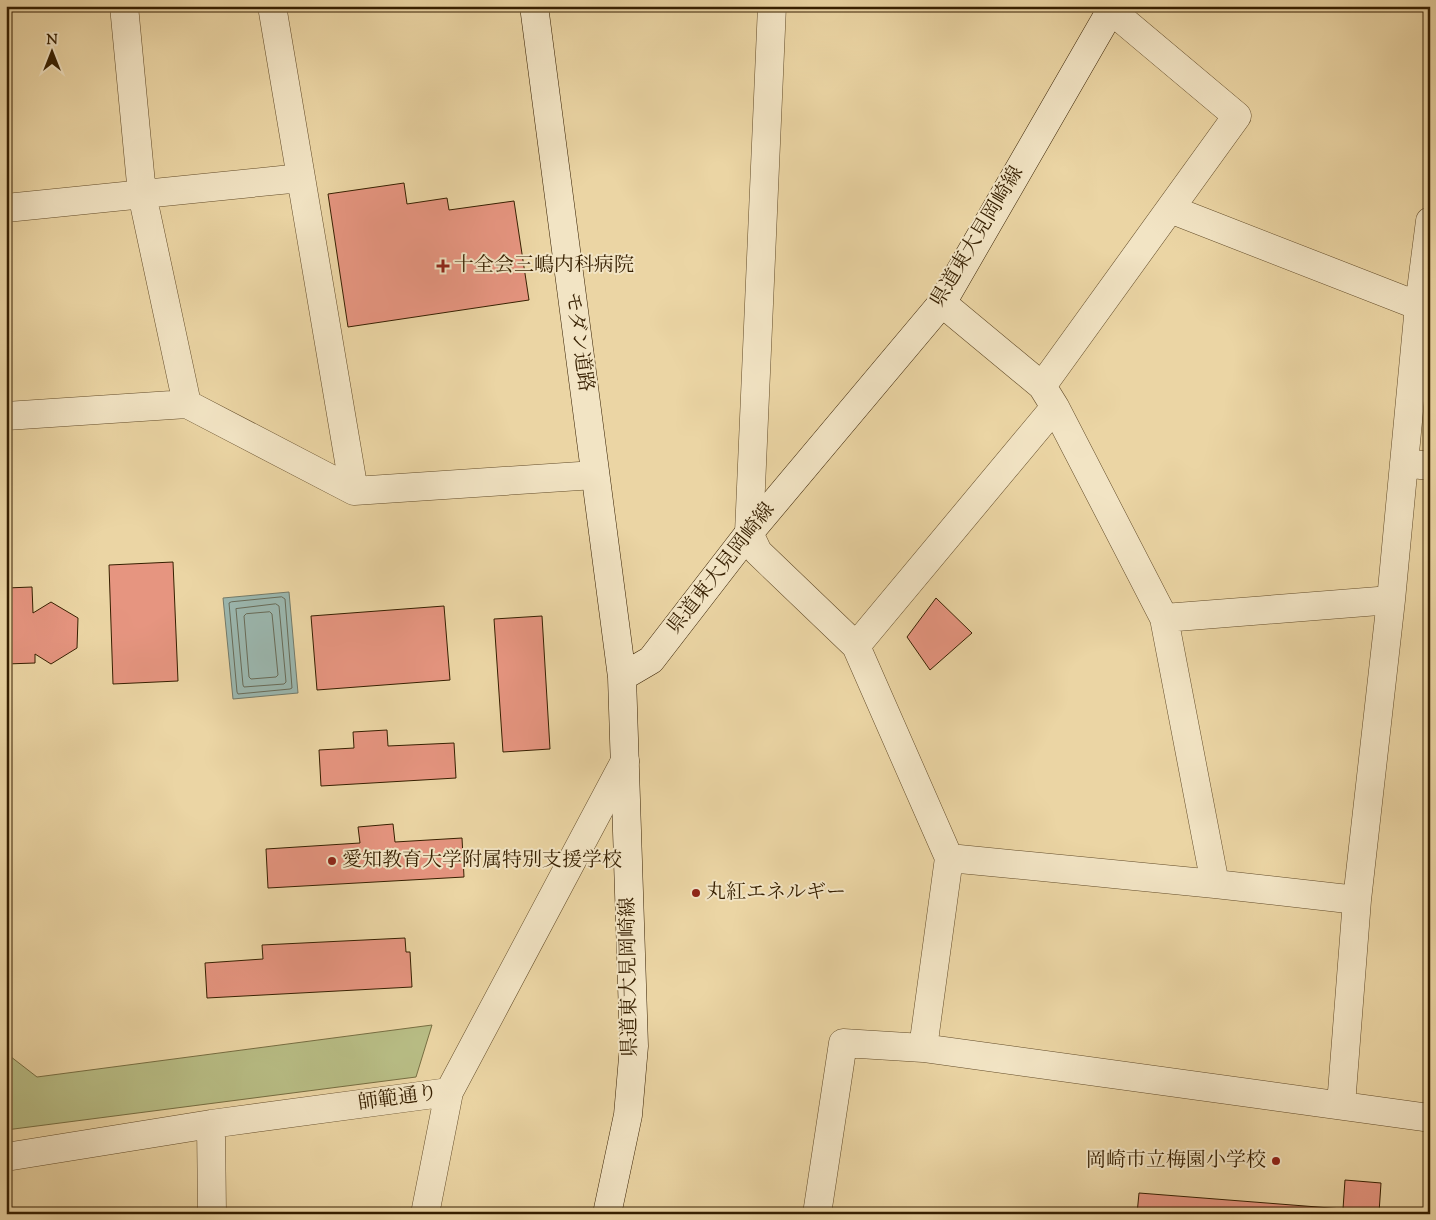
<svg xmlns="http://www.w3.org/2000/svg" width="1436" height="1220" font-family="'Sorts Mill Goudy','Noto Serif JP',serif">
<rect width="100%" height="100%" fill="#ebd5a4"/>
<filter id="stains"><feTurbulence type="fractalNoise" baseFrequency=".004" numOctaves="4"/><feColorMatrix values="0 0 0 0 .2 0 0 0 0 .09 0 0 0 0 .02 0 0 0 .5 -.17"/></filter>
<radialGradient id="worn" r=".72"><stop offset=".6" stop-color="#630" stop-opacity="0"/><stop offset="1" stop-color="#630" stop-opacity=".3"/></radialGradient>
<path fill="#b8bd85" stroke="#776e42" d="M432,1025L416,1077L6,1130V1053L37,1077Z"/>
<path fill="#9bb7af" stroke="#737a69" d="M289,592L298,693L233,699L223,598Z"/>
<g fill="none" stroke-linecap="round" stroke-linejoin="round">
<path stroke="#686b58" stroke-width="1" d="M282,597L285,599L292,688L290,689L238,694L237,692L229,603L231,602Z
M276,604L279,606L286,682L284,684L244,687L243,685L236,609Z
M270,612L272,614L278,675L276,677L251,679L249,677L244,616L246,614Z"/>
</g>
<path fill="#e69580" stroke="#361f00" d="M404,183L407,204L447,198L449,210L514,201L529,300L348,327L328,194Z
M173,562L178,681L113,684L109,565Z
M32,587L33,613L51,602L78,618L77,648L51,664L35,654V663L6,664V588Z
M936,598L972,633L930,670L907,637Z
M444,606L450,680L317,690L311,616Z
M542,616L550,749L503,752L494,619Z
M387,730L388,746L454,743L456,778L321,786L319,750L354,748L353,732Z
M393,824L395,842L462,838L464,877L268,888L266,849L360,843L358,827Z
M405,938L406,952H410L412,987L207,998L205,963L263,959L262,945Z
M1345,1180L1381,1183L1379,1213L1391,1214H1137L1139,1193L1343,1209Z"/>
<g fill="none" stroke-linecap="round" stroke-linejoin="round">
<defs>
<path id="street" d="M124,6L142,194L187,404
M272,6L354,491
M772,6L749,533L758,552L856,646L949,858L923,1048
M6,208L301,178
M1170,209L1419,306
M942,303L1042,386L1055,407L1164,618L1215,884
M1042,386L1237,116L1106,6
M6,416L187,404L354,491L595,475
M1404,463L1430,466
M1164,618L1391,600
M856,646L1055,407
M949,858L1215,884L1357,900
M1341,1105L1357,900L1391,600L1419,306L1430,221
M211,1124L212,1214
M6,1157L211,1124L449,1092
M425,1214L449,1092L625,761
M817,1214L843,1043L923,1048L1430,1118"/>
<path id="secondary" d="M534,6L622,677L634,1046L628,1115L607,1214
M622,677L651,660L749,533L942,303L1111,10L1115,6"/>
</defs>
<use href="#street" stroke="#634c29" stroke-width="29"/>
<use href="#secondary" stroke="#361f00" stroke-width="29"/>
<use href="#street" stroke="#f2e4c4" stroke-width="28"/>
<use href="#secondary" stroke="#f2e4c4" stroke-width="28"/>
</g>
<g fill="#8f2418" stroke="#f2e4c4" stroke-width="2">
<path d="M440.5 258.5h5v5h5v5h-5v5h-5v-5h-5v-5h5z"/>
<circle cx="332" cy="861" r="5"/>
<circle cx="696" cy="893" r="5"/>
<circle cx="1276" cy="1161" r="5"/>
</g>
<g text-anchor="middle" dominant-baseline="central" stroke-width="4" stroke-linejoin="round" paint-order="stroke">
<g font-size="20" fill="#361f00" stroke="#f2e4c4">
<text transform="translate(978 237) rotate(-59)">県道東大見岡崎線</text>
<text transform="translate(578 342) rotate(82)">モダン道路</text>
<text transform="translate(722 569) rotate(-52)">県道東大見岡崎線</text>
<text transform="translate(630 977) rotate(-91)">県道東大見岡崎線</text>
<text transform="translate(398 1099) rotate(-8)">師範通り</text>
</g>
<g font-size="20" fill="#361f00" stroke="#f2e4c4" text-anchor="start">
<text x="454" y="266">十全会三嶋内科病院</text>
<text x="342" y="861">愛知教育大学附属特別支援学校</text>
<text x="706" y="893">丸紅エネルギー</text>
<text x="1266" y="1161" text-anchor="end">岡崎市立梅園小学校</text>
</g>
</g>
<rect width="1436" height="1220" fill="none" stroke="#ebd5a4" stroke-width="25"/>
<rect x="8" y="8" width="1421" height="1205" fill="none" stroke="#361f00" stroke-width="2.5"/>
<rect x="12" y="12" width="1411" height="1195" fill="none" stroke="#361f00"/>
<g transform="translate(52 52)" stroke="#f2e4c4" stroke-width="4" paint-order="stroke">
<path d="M0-4L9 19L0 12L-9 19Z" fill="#361f00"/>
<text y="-8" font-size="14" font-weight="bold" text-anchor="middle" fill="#361f00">N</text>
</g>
<rect width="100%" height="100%" filter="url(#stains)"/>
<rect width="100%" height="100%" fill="url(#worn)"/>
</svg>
